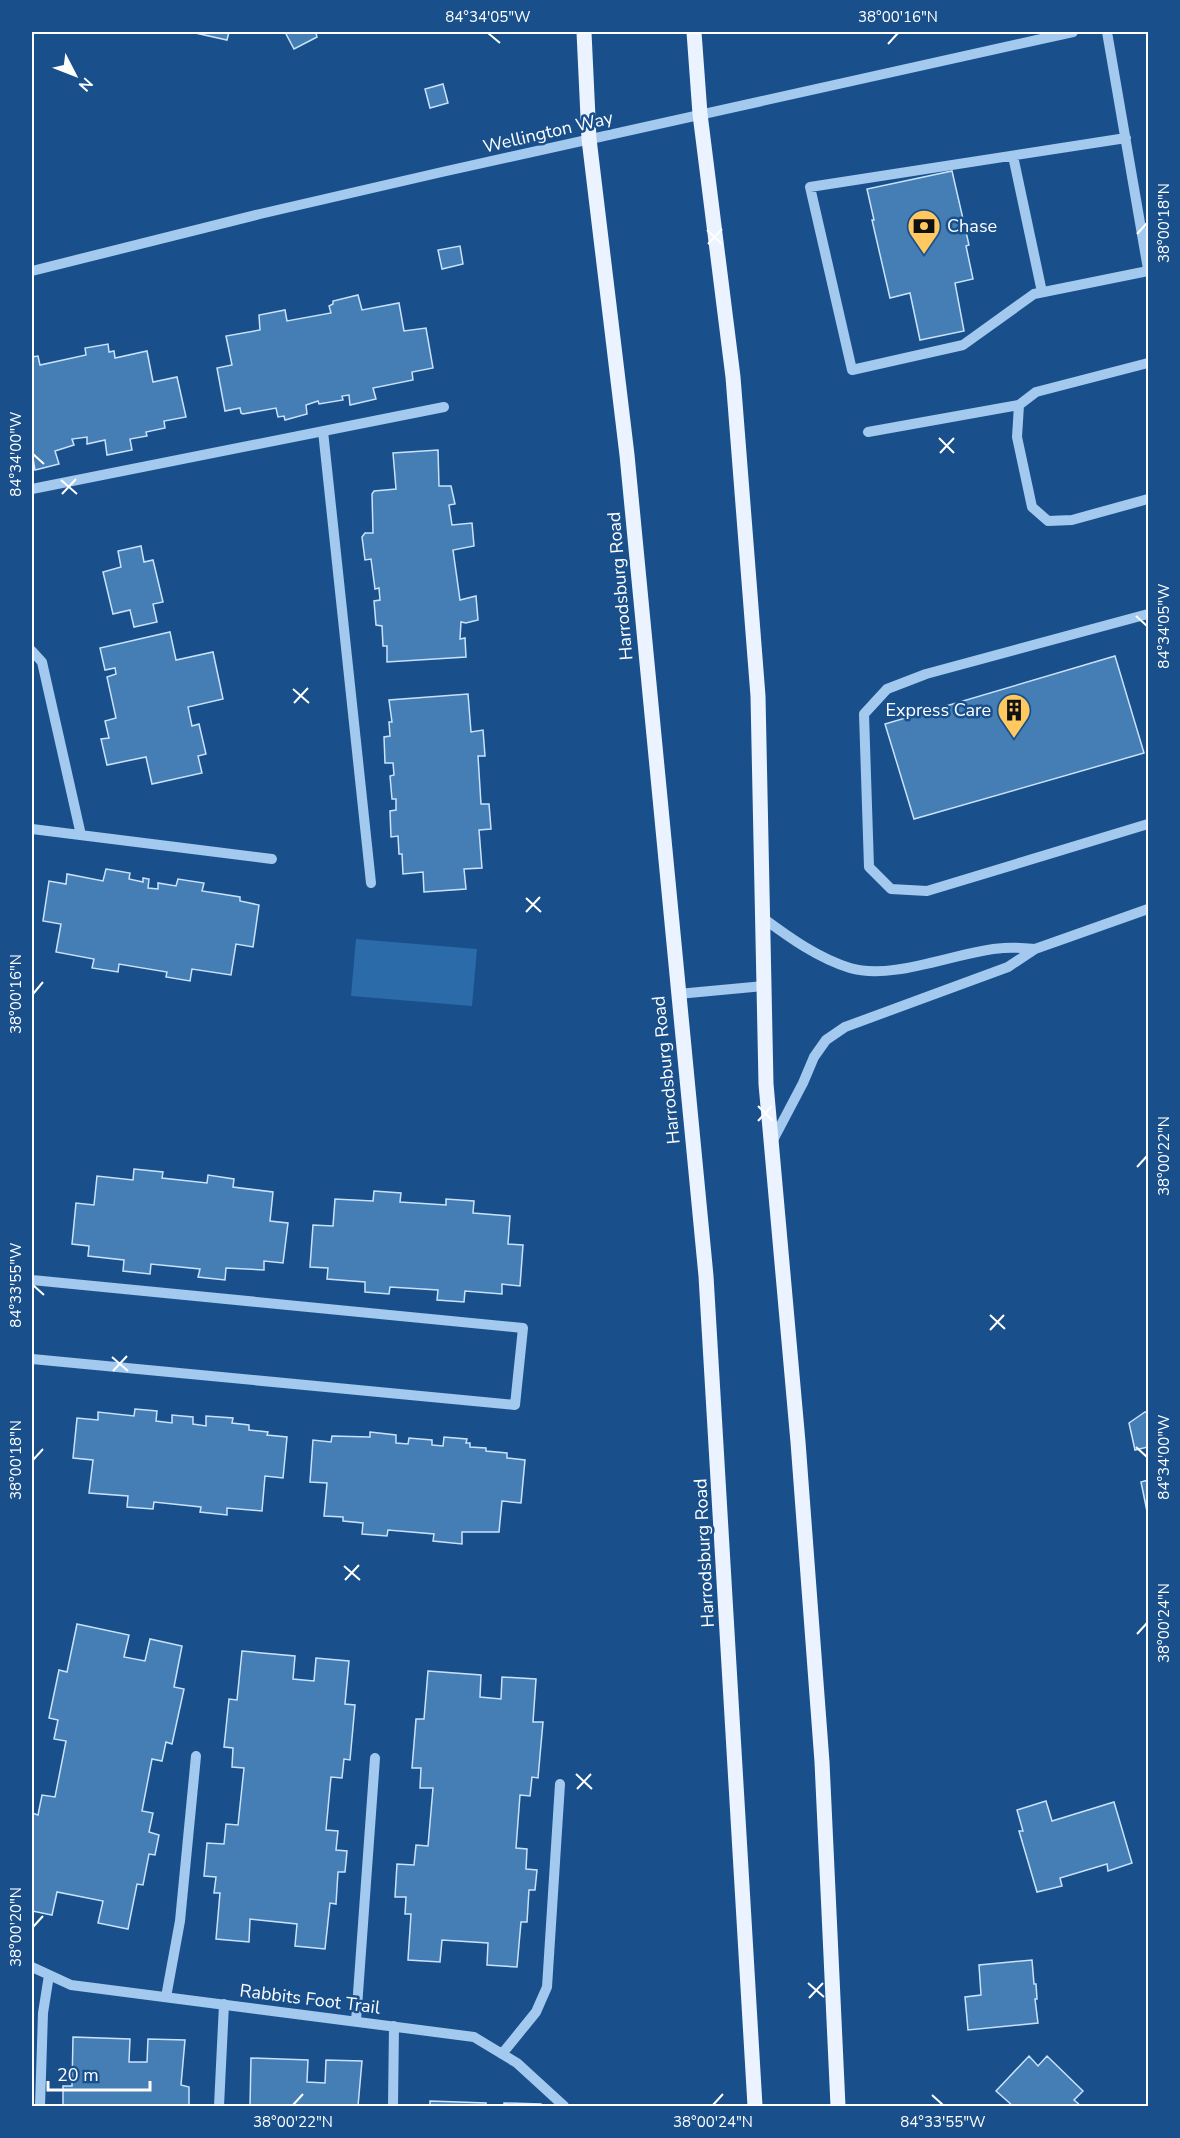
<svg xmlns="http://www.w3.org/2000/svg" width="1180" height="2138" font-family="'Nunito Sans',sans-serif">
<rect width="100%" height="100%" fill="#19508b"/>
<path fill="#2b6ba9" d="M356,939L477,949L472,1006L351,996Z"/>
<path fill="#457db5" stroke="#c9e2fa" stroke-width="1.5" d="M191,32H229L227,40Z
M285,32H319L316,33L317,37L294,49Z
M443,84L448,103L430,108L425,89Z
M952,171L969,245L966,246L973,279L955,283L964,331L920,340L910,293L890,298L872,220H874L867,189Z
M460,246L463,264L442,269L438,250Z
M358,295L362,310L399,303L404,331L426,328L433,368L412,372L413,380L373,388L376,399L350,405L349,395L342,396L343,400L319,404L318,401L306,405L307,414L285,420L284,416L278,417L276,408L243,414L241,413L240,408L225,411L217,368L232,365L226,336L260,330L259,315L285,310L287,321L331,313L329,306L333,304V301Z
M108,344L109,352L114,351L115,358L147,351L153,382L177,377L186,417L164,421L165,428L146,432L147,436L130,439L132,450L107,455L105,440L87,444V437L72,439L74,445L55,451L59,464L35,470L33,458H32V357L38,356L40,365L86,355L85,348Z
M438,450L439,486H451L455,504L449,505L452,525L472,523L474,546L453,550L460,600L476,596L478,620L466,623L461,622L460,639L465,638L466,657L387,662V646H383L382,626L376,625L374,601L380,600L379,588L375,589L371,559L365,560L362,537L365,533H373L372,494L374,491L396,489L393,453Z
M141,546L144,562L153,560L163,602L153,604L157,622L134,627L130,610L113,614L103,572L121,567L118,551Z
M170,632L176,660L213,652L223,699L188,707L192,726L199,724L206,754L198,756L202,773L152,784L146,757L107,765L101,739L109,738L105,721L116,718L107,677L116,674L115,668L105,670L100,648Z
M1115,656L1144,753L914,819L885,724Z
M468,694L471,732L483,730L485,756H478L481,804H489L491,829L479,830L482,868L464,869L466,889L424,892L423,872L403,874L402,854H399L398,836L391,837L390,811L396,810V799H392L390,776L394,775L393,763H385L384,737L390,736L389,722H392L389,700Z
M106,869L130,873L129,879L143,882V878L149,879L148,888L158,889V883L176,886L178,879L204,883L202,891L240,897V901L259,905L253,947L236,944L231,975L192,969L190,981L166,977L167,972L119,964L118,972L92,968L94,959L56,952L61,924L43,921L49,881L66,884L67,874L103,881Z
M134,1169L163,1172L162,1178L207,1183L208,1175L234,1179L233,1187L273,1192L270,1221L288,1223L283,1263L264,1261V1270L226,1268L225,1280L198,1277L200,1269L151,1264L150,1274L123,1271L124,1260L88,1256L89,1246L72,1244L76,1203L94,1205L97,1176L133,1180Z
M374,1191L401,1193L400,1202L446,1205V1199L474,1201L473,1213L510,1216L508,1244L523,1245L520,1286L502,1284V1294L465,1291L464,1302L437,1300L438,1290L390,1287L389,1294L365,1292V1282L327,1279L328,1268L310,1267L313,1225L333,1226L335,1199L373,1201Z
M135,1409L157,1411L156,1421L172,1423V1415L193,1417V1424L206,1426V1416L233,1418L232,1423L249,1425V1430L268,1432L267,1435L287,1437L283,1478L265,1476L262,1511L227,1508V1515L200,1512L201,1507L154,1502L153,1509L127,1507L128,1496L89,1493L93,1460L73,1458L77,1418L98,1420V1412L134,1416Z
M1145,1412H1148V1447L1135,1450L1129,1423Z
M370,1432L396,1435V1443L408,1444L409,1438L432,1440V1445L443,1446L444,1437L467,1439L466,1443H470V1447L486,1448V1451L507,1453V1458L525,1460L521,1503L502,1501L499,1532H462V1544L433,1541L434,1534L388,1530L387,1536L362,1534L363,1523L343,1521V1517L324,1516L327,1483L310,1482L313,1440L331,1442L332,1436L370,1437Z
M1148,1480V1516L1141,1482Z
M77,1624L129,1635L124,1657L145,1661L150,1639L182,1646L174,1687L184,1689L172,1744L166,1742L162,1761L152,1759L142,1811L153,1813L149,1832L159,1835L155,1855L149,1854L143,1885L137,1884L128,1929L98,1923L103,1901L57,1892L52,1915L32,1911V1813L38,1815L42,1795L55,1797L66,1741L54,1739L58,1720L49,1718L59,1670L67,1672Z
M242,1651L295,1656L293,1679L314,1681L316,1658L349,1661L345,1704L355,1705L350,1760L344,1759L342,1778L331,1777L326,1830L338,1831L336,1850L347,1851L345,1872H338L336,1904L330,1903L325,1949L295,1946L297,1924L250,1919L249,1942L216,1939L220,1893H214L216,1877L204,1876L207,1843L224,1844L226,1824L238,1825L244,1768L232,1767L233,1748L224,1747L229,1699L237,1700Z
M428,1671L481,1675L480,1697L501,1699L502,1677L536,1679L533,1722H543L538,1778L532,1777L530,1796L520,1795L516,1848L527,1849L526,1869L537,1870L535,1890H529L527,1922H521L517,1967L487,1965L488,1943L442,1940L440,1962L408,1960L411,1914H405L406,1897H395L397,1864L414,1865L416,1845L428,1846L433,1788H420L421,1768H412L416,1719H424Z
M1046,1801L1052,1821L1114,1802L1132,1863L1108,1871L1107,1864L1060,1878L1062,1886L1037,1892L1019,1831H1023L1017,1810Z
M1032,1960L1034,1984H1036L1037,1999H1035L1038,2023L968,2030L965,1997L981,1995L979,1965Z
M73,2037L130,2039L129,2062H147L148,2039L185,2040L181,2085L189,2087V2106H63V2086H72Z
M1029,2056L1038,2066L1047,2056L1083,2091L1074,2100L1081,2106H1013L996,2091Z
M251,2058L308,2060L307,2082L325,2083L326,2060L362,2061L358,2106H361H250Z
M430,2101L486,2103V2106H430Z
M504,2103L541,2104V2106H504Z"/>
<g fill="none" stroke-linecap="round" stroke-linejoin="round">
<path stroke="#a3c9ee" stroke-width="10" d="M1107,32L1148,269
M1126,138L810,187L852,370L963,345L1034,294L1148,271
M1013,156L1042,292
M32,271L260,214L442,172L1073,32
M1148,363L1036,392L1019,405L1017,437L1032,507L1048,521L1072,520L1148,499
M323,431L371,883
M868,432L1019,405
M32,489L444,407
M1148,614L926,674L887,689L864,714L869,867L891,889L927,891L1148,824
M32,651L42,662L81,835
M32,829L272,859
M763,918C790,938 818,958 850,968C894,981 958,951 1003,948C1014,947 1025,948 1035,949L1008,967L845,1027L826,1040L814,1057L803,1083L772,1142
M1035,949L1148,909
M678,994L764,986
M32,1280L523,1328L515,1405L32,1359
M32,1967L71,1985L474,2037L517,2063L564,2106
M166,1997L180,1921L196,1756
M356,2021L375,1758
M502,2054L536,2012L547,1987L560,1784
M40,2106L43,2013L49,1975
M219,2106L224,2004
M393,2106L394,2026"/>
<path stroke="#eaf3ff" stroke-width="15" d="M584,32L589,139L627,455L706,1276L755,2106
M694,32L700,114L733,377L758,696L766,1084L798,1442L822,1762L838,2106"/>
</g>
<path fill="none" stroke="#fff" stroke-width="2" d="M488,33L500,43M888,44L898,33M707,230L722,244M1137,234L1147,223M708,244L722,229M939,438L954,453M940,453L954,438M33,454L44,464M61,480L77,494M62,494L76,479M1136,616L1147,626M293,689L309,703M294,703L308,688M526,898L541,912M526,912L540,897M33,994L43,982M758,1106L773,1121M758,1121L772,1106M1137,1167L1147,1156M33,1285L44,1295M990,1315L1005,1329M990,1330L1004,1315M112,1357L128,1371M113,1371L127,1356M1136,1447L1147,1457M33,1460L43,1449M344,1566L360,1580M345,1580L359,1565M1137,1634L1147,1623M576,1774L592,1789M577,1789L591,1774M33,1927L43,1916M808,1983L824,1997M809,1998L823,1983M932,2095L943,2105M293,2105L303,2094M713,2105L723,2094"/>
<defs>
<symbol id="bank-pin" viewBox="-11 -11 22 30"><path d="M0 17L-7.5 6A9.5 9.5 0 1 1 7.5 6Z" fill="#ffc960" stroke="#19508b"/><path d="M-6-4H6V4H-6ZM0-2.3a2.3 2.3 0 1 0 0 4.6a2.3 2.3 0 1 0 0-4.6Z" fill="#111"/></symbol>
<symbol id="building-pin" viewBox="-11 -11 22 30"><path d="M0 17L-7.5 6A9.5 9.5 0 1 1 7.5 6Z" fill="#ffc960" stroke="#19508b"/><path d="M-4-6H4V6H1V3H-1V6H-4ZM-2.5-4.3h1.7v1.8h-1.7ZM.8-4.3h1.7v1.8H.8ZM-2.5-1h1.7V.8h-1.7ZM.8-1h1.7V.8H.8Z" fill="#111"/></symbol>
</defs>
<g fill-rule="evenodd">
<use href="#bank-pin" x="905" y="207" width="38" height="52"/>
<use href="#building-pin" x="995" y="691" width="38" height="52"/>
</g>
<g text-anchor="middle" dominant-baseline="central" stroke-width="5" stroke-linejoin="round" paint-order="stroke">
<g font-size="18" fill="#fff" stroke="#19508b">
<text transform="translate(548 132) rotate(-13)">Wellington Way</text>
<text transform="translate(620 586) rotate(-95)">Harrodsburg Road</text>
<text transform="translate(666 1070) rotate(-96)">Harrodsburg Road</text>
<text transform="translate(704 1553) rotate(-93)">Harrodsburg Road</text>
<text transform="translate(310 1999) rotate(7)">Rabbits Foot Trail</text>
</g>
<g font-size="18" fill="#fff" stroke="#19508b" text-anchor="start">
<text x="947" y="226">Chase</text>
<text x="991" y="710" text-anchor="end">Express Care</text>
</g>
</g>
<rect width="1180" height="2138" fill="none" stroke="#19508b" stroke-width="66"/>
<g transform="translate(75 75) rotate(132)" stroke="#19508b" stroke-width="4.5" paint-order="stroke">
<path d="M0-4.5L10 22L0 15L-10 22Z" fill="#ffffff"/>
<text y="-9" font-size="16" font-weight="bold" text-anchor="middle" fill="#ffffff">N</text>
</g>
<path d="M48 2081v9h102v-9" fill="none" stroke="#ffffff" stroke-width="3"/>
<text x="57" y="2081" font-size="18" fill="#ffffff" stroke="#19508b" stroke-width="4.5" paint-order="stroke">20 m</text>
<rect x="33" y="33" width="1114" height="2072" fill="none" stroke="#fff" stroke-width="2"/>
<g font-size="15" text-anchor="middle" fill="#fff">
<text x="488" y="22">84°34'05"W</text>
<text x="898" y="22">38°00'16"N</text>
<text transform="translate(1164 223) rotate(-90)" y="5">38°00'18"N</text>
<text transform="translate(16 454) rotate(-90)" y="5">84°34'00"W</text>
<text transform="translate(1164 626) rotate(-90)" y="5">84°34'05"W</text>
<text transform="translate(16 994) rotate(-90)" y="5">38°00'16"N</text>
<text transform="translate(1164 1156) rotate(-90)" y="5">38°00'22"N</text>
<text transform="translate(16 1285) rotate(-90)" y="5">84°33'55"W</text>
<text transform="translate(1164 1457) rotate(-90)" y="5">84°34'00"W</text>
<text transform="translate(16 1460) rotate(-90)" y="5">38°00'18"N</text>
<text transform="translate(1164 1623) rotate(-90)" y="5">38°00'24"N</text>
<text transform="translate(16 1927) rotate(-90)" y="5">38°00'20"N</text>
<text x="293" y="2127">38°00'22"N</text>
<text x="713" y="2127">38°00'24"N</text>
<text x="943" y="2127">84°33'55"W</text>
</g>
</svg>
